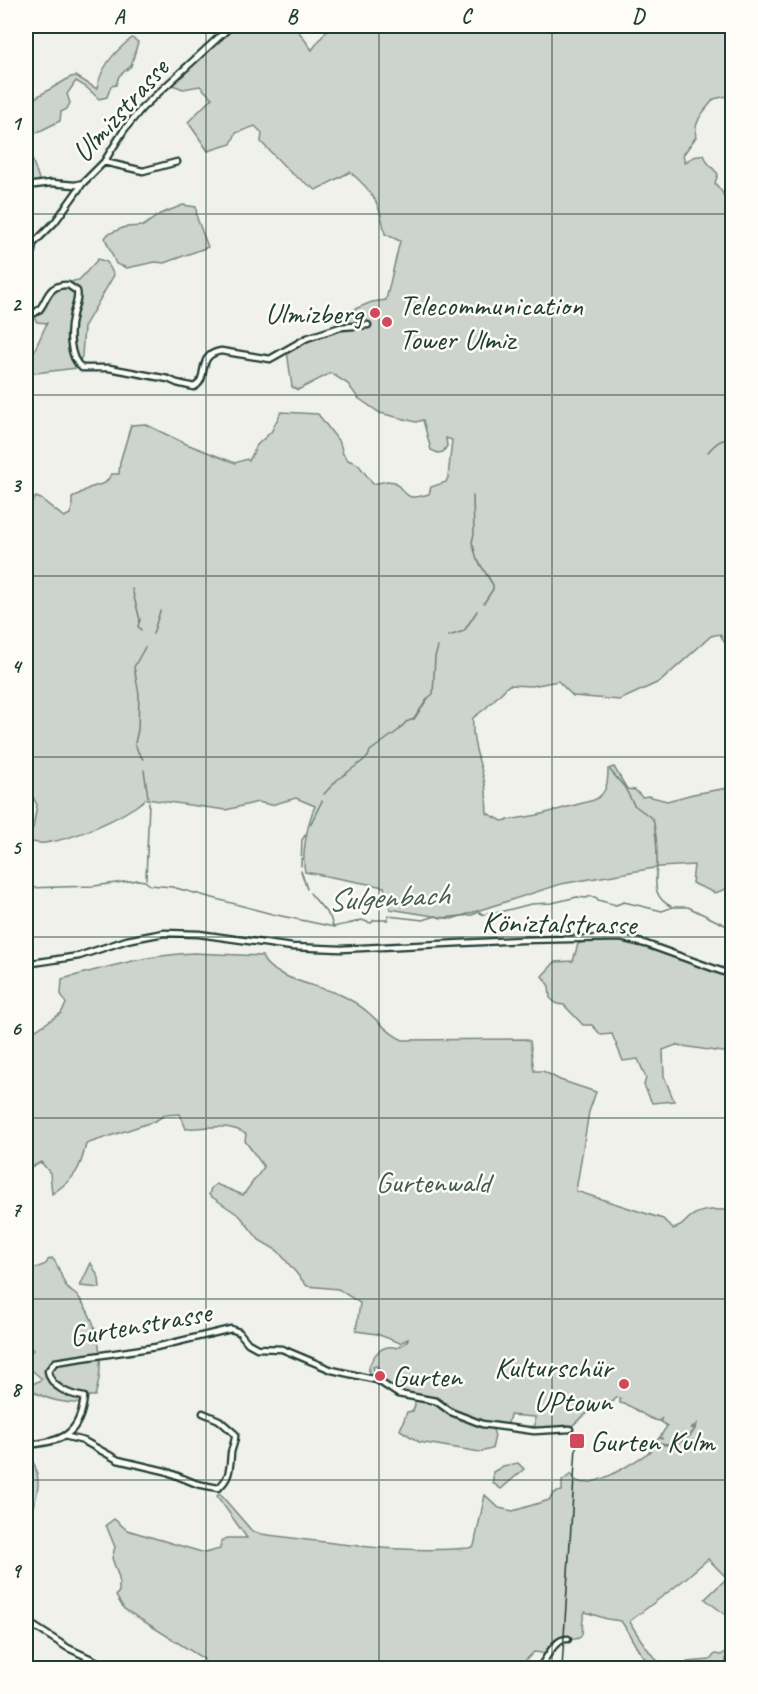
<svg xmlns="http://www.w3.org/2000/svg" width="758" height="1694" font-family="Caveat,sans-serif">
<rect width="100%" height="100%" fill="#f0f1eb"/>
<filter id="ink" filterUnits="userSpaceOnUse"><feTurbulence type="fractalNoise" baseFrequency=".0167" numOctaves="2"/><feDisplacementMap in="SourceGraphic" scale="12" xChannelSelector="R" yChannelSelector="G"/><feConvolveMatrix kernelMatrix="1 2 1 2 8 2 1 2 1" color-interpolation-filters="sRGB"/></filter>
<g filter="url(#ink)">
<path fill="#cdd3cd" stroke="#768880" stroke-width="1.5" d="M233,26H295L312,50L330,26H358L363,28V26H732V95L714,99C705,110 693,121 696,137L683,155L685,163L693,157L704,155L708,163L718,174L715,183L722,192L732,214V640L724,642L720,634L711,636L661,681L620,700L573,696L558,681L532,686L509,685L486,708L473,718C471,742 480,761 485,784C487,793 486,804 487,813L502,821L538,815L594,800C607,794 608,782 608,769L614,767L627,789L635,790L642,797L648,796L667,801L693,794L728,788L732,769V887L715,893L692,883L694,865L660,867L561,884L452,919L390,909L384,887L305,872C301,855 308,821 315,806L296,798L271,805L258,802L226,810L146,799C122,818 75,839 45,843C39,844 32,842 26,841L33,828L37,805L32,795L26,762V495L27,496L28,500L33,501L36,497L41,499L64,517L70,514L72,508V498L89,488L105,483L112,474H119L120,462L131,425L145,424L184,443L235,463L247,459L249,461L257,445L271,432L281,412L318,414L340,443L343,454L348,460L358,464L373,484L387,481L395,482C409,498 408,500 429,494L431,487L446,482L448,477L452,440L446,438L447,446L443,452L438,453L431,450L423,420L416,422L380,413L358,398L348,384L331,373L298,390L292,387L287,351L317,336L348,325L352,310L372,302L386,300L400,241L385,234C380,204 374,192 350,172L316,190L291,173L261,142L262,133L255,126L236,133L231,144L208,151L188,122L212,98L200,86L183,89L167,83Z
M132,38L138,42L131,66L119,76L116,85L111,86L107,97L99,99L86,87L76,81L67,94L70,103L67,109L61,112L60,121L26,138V103L71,77L76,76L97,89C100,69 115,51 132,38Z
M30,153L40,182L26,185V154Z
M183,205L196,207L197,218L208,247L164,263L155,262L127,268L116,264L105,238L108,234L125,227L143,226L160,214Z
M98,259L107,262L114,275L84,327L82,356L77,368L35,373L31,370V358L47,323L37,322L34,318C42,310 44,298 53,290C57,287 62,288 67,285C72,282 72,280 79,280Z
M610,939L636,941L732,974V1052H722L676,1045L663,1050L664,1076L674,1101L652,1103L644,1085L646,1078L638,1059L623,1061L612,1034L601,1035L592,1025H583L564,1005L557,1004L550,998L549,986L542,976L555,962L573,961L578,944L587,940Z
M193,953L262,956C268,977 319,986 339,994C350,999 361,1006 370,1014C380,1023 390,1035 403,1040L524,1039L530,1041L534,1071H543L560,1080L596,1092L589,1112L576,1191L663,1219L673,1229C682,1226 683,1224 689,1218C700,1208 719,1209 732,1211V1620L705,1599L727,1578L708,1559L680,1583L630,1621C632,1628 653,1658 658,1661C661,1663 664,1663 668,1664L667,1668C639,1665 636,1642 621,1621L607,1619L585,1612C577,1628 593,1642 564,1639L550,1654L534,1652L521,1665L513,1668H201L204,1659L124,1609L116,1596L119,1591V1578L112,1558L115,1547L106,1525L114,1519L127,1530L205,1553L220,1549L221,1541L227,1538H247L217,1496L220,1494L252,1531L261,1534C330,1543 399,1554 469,1548L474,1546L485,1495L499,1508L513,1511L549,1500L554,1493L562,1491V1481L571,1474C573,1476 574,1480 577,1481C594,1490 637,1460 651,1451L648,1444L649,1442L661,1448L662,1445C676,1446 693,1439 697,1424L691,1429L696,1426C690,1441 671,1447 656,1442L659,1438L663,1439L660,1437L667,1426L660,1421L662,1418L659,1421C643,1418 635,1405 620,1403V1398L616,1397L614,1401C597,1405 585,1414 572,1426L567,1425L568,1427L551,1429H526V1427L535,1426V1417L510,1415L507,1427L482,1422L453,1411L443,1403L404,1395L384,1383L377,1366L373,1367L376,1377L380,1379L369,1377C366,1362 380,1342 397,1348L407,1342L408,1339L400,1343L377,1334L356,1331L360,1303L338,1289L307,1286L278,1251L259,1240L240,1216L209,1195L211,1188L216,1184L243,1195L264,1167L245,1141L246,1134C230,1123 206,1127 186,1129L180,1114L165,1115L155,1121L86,1144C80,1171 75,1178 52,1194L50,1173L41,1162L26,1170V1037L61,1013L66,1004L61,994L62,979C108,967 146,955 193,953Z
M52,1258C60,1265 60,1278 67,1287C70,1292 77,1294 80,1299C101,1328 105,1363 95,1396H84L83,1403C67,1404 47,1400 33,1391L31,1385L42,1379L26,1365V1349L30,1353L33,1350L26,1342V1272L46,1264L48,1260Z
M91,1263L99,1278L100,1288L80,1286Z
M414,1399L436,1402L451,1413L492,1427L495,1436L492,1449L480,1452L419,1442L400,1430L407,1412L413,1411L415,1405Z
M26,1452C44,1471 40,1499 26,1519Z
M518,1463L524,1469L501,1489L493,1483V1472L503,1466Z
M727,1651L725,1668H684L687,1662L710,1660L715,1654L721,1655Z"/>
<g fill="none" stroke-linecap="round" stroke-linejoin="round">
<path stroke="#6c8077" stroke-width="1.5" d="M708,452C716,443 720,439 732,439
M473,496L474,534L472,542L477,559L493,585V589L484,603
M132,589L140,620L138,626L141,630
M153,634L160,611
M449,636L464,631L477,611
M143,759L138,752L135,743L138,730L139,694L134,667L145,647
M144,770L148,797
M610,770L626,789
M626,790L634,805L653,819C656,832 657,844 657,857C658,878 648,895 672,907
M324,794L337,780L368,757L370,751L399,730L406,722L414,719L428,698L433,694L435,657L438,647
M310,825L322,801
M301,866L302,840L306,834
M301,871L307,889
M146,879L149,802
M26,888L94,886L138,880L145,881L150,885L172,887L272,914L334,927C344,924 353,924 361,920L371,923L374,920H388V916L423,920L436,916L441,918L472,915L479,912L484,915L487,913L492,914L531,904L552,903L577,897L586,898L591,896L597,898L598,900L616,905L624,902L662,911L673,907H688L729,927L728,935L732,947
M310,893L330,917L333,926"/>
<defs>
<path id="minor" d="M104,162L143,171L177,162
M83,183L55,222L33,244L26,291L29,311L32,314C49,309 42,284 68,285L77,291C79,299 75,306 73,314C69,330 68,357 82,368H109L168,379L177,383L194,387C210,379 195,355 221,351L270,359L307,338L341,327L368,325
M26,186L51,183L75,185L83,183L104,162L124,130L142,108L231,26
M26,964L79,956L127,940L164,933L199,934L292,947L341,949L522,940L621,938L646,944L732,975
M64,1436L84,1441L118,1460L165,1471L197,1484L218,1488C230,1479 230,1467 231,1453C232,1446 236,1441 235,1434L219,1420L203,1413
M26,1445C61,1442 80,1436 84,1397C70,1395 50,1387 48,1371L55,1362L156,1347L231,1329L239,1332L248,1343L257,1348L282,1349L332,1370L377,1380L398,1394L436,1401L451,1412L482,1424L534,1431L570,1429
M26,1621L68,1648L98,1662L105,1668
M539,1668C547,1659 554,1638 568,1639"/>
</defs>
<use href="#minor" stroke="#1f3d34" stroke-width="9"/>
<use href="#minor" stroke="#fdfcf7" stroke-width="4.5"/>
<path stroke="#1f3d34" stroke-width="1.5" d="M562,1668L576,1447"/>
</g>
</g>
<path fill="none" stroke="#1f3d34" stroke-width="1.5" stroke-opacity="0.55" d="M206,26V1668M379,26V1668M552,26V1668M26,214H732M26,395H732M26,576H732M26,757H732M26,937H732M26,1118H732M26,1299H732M26,1480H732"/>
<g fill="#d1495b" stroke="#fdfcf7" stroke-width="2">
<circle cx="375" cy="313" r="6"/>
<circle cx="387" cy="322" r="6"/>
<circle cx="380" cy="1376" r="6"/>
<circle cx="624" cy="1384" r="6"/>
<rect x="569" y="1433" width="16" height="16" rx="3"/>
</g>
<g text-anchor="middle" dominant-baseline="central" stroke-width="5" stroke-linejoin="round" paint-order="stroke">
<g font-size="30" fill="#1f3d34" stroke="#fdfcf7">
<text transform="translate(120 110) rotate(-48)">Ulmizstrasse</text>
<text transform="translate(559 923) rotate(1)">Köniztalstrasse</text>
<text transform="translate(140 1324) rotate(-10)">Gurtenstrasse</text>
</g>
<g font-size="30" fill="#1f3d34" stroke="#fdfcf7" text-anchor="start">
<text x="399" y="305">Telecommunication<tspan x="399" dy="34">Tower Ulmiz</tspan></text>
<text x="363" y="313" text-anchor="end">Ulmizberg</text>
<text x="612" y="1367" text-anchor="end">Kulturschür<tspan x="612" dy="34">UPtown</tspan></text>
<text x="392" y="1376">Gurten</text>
<text x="590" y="1441">Gurten Kulm</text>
</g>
<g font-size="30" fill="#425b53" stroke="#fdfcf7">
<text x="433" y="1182">Gurtenwald</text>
</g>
<g font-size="32" font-style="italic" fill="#455e56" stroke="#fdfcf7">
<text transform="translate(388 897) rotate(-3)">Sulgenbach</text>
</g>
</g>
<rect width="758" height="1694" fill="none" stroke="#fdfcf7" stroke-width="66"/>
<rect x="33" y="33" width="692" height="1628" fill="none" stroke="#1f3d34" stroke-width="2"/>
<g font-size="20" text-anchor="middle" font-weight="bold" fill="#1f3d34">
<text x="119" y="23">A</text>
<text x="292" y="23">B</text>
<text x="466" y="23">C</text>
<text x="638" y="23">D</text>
<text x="16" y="130">1</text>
<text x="16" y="311">2</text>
<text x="16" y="492">3</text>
<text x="16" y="673">4</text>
<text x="16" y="854">5</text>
<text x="16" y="1035">6</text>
<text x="16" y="1216">7</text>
<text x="16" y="1396">8</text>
<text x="16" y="1577">9</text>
</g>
</svg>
